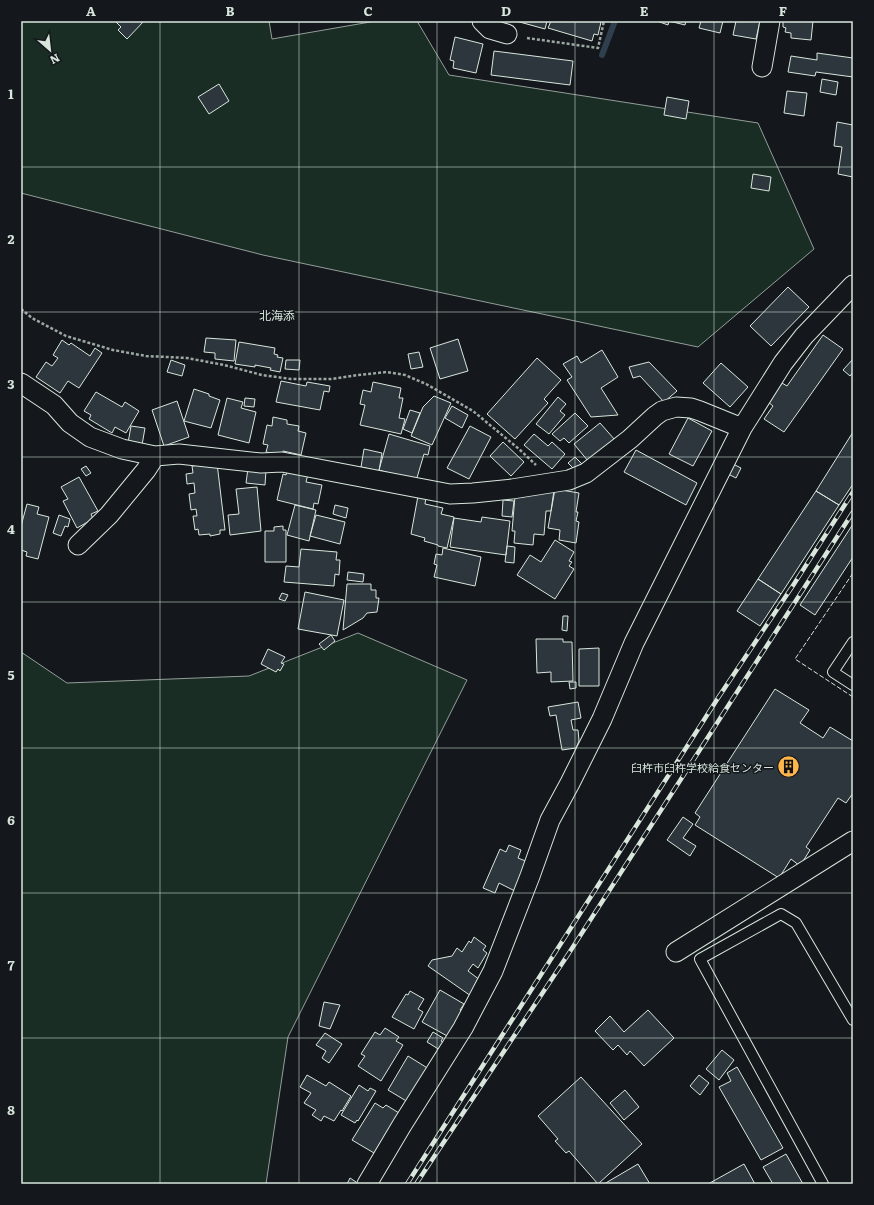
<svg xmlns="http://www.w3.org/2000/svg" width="874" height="1205" font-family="Literata,'Noto Sans JP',serif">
<rect width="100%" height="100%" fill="#14181c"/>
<path fill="#1a2d24" stroke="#939e99" d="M21,21H269L272,39L376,21H417L449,75L758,123L814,249L698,347L263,255L21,193Z
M358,633L467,680L288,1037L266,1184H21V652L67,683L249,676Z"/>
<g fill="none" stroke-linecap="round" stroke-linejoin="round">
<path stroke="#2f3f4d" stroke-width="6" d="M602,55L615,21"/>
</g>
<path fill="#2c363c" stroke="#d8e6dc" d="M115,21H144L127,39L118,30L121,27Z
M516,21H547L545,29Z
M551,21H597L601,22L598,35L594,34L592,41L548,28Z
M657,21H686L685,25L669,21L668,25Z
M701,21H723L720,33L699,28Z
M736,21H760L756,39L733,35Z
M783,21H813L811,40L791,38V33L785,32L786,28L783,27Z
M455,37L483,44L476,73L453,68L454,61L450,60Z
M494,51L573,61L570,85L491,75Z
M817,53L853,58V77L816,72L815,76L788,72L791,56L817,60Z
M822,79L838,82L836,95L820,92Z
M219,84L229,101L209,114L198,97Z
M787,91L807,93L804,116L784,113Z
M667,97L689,101L686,119L664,115Z
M837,122L853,125V177L838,174L842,147L834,146Z
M753,174L771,177L769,191L751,188Z
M788,287L809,307L771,346L750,326Z
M823,335L843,349L784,432L764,419L773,406L768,402L782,383L787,386Z
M206,338L236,340L234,361L215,359V353L204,352Z
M458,339L468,371L440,379L430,348Z
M62,340L69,345L71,343L90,356L95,348L102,353L79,388L68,381L60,393L36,377L46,362L52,366L58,358L53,355Z
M239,342L275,348L274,354L278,355L277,357L283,358L280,372L270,370L271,368L255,365V367L235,364Z
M602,350L618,377L601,388L618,415L591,417L567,380L572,377L563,364L577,356L581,363Z
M419,352L423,367L411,369L408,354Z
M537,358L561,380L544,399L548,403L515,439L487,414Z
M853,359V372L850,376L843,370Z
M171,360L185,365L182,376L167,372Z
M286,360H300L299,370L285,369Z
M649,362L677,391L664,402L640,376L633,378L629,367Z
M721,363L748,387L730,407L703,383Z
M281,381L306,386L307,382L330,386L329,392L324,391L320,410L276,402Z
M373,382L401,388L399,398H403L399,418L405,419L401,434L360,425L365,405L360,404L363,390L371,392Z
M194,389L209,394V396L220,400L211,428L184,421Z
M96,392L122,407L125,402L139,411L126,433L115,427L112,433L89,419L91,415L84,411Z
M434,396L451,403L432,445L411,436L423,407Z
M558,397L566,404L560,411L565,415L549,434L536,424Z
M227,398L243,402L241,408L256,412L249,443L218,435Z
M245,398L255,399L254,407L244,406Z
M177,401L189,437L164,446L152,410Z
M452,406L468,415L462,428L445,418Z
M410,410L420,413L412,433L403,429Z
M575,413L588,426L569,443L564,438L560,441L552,434Z
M273,417L287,420V424L299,426L298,431L306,433L301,455L283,451V455L266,452L268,445L263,444L267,425L272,426Z
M688,418L712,431L693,466L669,454Z
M600,423L615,440L588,461L574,444Z
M131,426L145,428L142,445L128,443Z
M470,426L491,437L469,479L447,468Z
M853,432V484L839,505L816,491Z
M389,434L430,446L428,455L424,454L416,481L379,470Z
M534,434L548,446L552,442L565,454L552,469L524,445Z
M503,442L524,462L511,476L490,456Z
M364,449L382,453L379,471L361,467Z
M636,450L697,483L686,505L624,472Z
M575,457L583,465L576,471L568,463Z
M217,463L225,530H220V534L210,536V534L199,535L198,529L195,530L193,516H197L196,509L191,510L189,494L195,493L194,483L187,484L186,474L193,473L192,466Z
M733,464L741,468L736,478L728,474Z
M86,466L91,473L86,476L81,469Z
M248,468L266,470L265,485L246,483Z
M288,469L308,474L306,482L322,485L318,504L314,503L313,509L277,500L283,474L286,475Z
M79,477L98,511L91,514L93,519L77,528L63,501L68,499L61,487Z
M257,487L261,531L230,535L228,515L239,514L236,489Z
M555,489L579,493L576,512H578L576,521L579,522L576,543L559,540L560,530L548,528Z
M554,490L551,511H546L544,535L534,534L533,545L514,543L515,531H512L515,496L524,497L525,493Z
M816,491L839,505L781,594L758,579Z
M418,496L426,497L425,504L443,508L441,514L454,517L447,548L438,546V545L424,541L425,538L411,534Z
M503,500L514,501L512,517L502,516Z
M27,504L39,507L37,514L49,517L38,559L26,556L27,552L21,550V526Z
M295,505L316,510L309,541L287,535Z
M335,505L348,508L346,518L333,514Z
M59,515L70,519L68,527L65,526L61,536L53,533Z
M316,515L345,522L340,544L310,536Z
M482,517L510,521L506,555L450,547L454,518L481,522Z
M853,524V557L815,615L800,605Z
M283,526V530H286V562H265V531H274V527Z
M555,540L574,552L569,561L572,562L569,566L574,569L555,599L517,575L530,555L541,562Z
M507,546L515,547L514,563L505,562Z
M443,548L481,557L475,586L434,577L437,565L434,564L436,554L442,555Z
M301,549L337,552L336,560H340L339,575L335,574L334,586L284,582L286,566L299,567Z
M348,572L364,574L363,582L347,580Z
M758,579L781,594L760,626L737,611Z
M347,584H371V590H376V598H379L377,612L367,613L363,618L343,630Z
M305,592L344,600L337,636L298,629Z
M282,593L288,595L285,601L279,599Z
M563,616H568L567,631L562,630Z
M331,635L335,641L324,650L319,644Z
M536,639H563V642H572L573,681L551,682V672L537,673Z
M599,648V686H579V649Z
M268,649L285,657L281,663L284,664L280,671L278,669L276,672L261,664Z
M569,682H576V688L570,689Z
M775,689L809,710L800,723L823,738L830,727L853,741V793L846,803L838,798L806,847L810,850L800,866L791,859L779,878L695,825L700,817L695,813Z
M578,702L581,718L571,720L573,730H578L579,741L576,748L562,750L556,715L550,716L548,707Z
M683,817L693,824L683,838L696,846L690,856L667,840Z
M509,845L521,850L518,858L528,862L515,891L499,883L495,893L483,888L500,849L506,852Z
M474,937L486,946L483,950L487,953L478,968L473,964L468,971L480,980L471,996L428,966L432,960L452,956L457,948L462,952L469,941L471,943Z
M440,990L464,1004L460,1010L463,1012L449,1037L422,1022Z
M410,991L424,999L418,1009L423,1012L414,1029L392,1017L406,994L408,995Z
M324,1002L340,1005L330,1029L319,1026Z
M648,1010L674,1038L644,1066L630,1051L627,1055L618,1045L613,1050L595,1031L610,1016L624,1032Z
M385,1028L399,1037L396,1041L403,1045L381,1081L358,1066L365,1056L361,1054L375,1032L380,1035Z
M433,1032L443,1038L441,1041L444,1043L440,1050L427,1042Z
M325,1033L342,1044L329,1063L322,1058L326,1051L316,1045Z
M722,1050L734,1060L719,1080L706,1069Z
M408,1056L429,1069L408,1102L388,1090Z
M737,1067L783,1148L761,1160L719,1087L731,1081L727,1073Z
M307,1075L326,1086L329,1082L351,1096L342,1111L341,1110L334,1121L324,1116L321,1121L312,1115L316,1110L304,1103L311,1093L300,1087Z
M699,1075L709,1083L700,1095L690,1086Z
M581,1077L642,1144L598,1184L569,1151L566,1153L555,1141L558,1139L538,1116Z
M359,1085L368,1091L370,1088L376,1091L358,1121L357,1120L355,1123L341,1115Z
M625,1090L639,1107L624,1120L610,1103Z
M375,1103L383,1108L386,1105L399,1113L374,1153L352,1140Z
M786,1154L803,1184H773L763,1167Z
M638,1164L650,1184H604Z
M744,1164L755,1184H708Z
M350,1178L359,1184H347Z"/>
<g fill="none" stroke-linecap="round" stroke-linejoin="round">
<defs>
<path id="lane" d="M853,642L833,672L853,685
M823,1184L700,959L781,914L796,923L853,1020"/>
<path id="street" d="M482,21L490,29L507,34
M762,67L770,21
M21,383L54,405L70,423L90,437L122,449L155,456L179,454L261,463L282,462L450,494L473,493L512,489L569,480L586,473L630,439L655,416L662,411L676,407L691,408L700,411L742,428
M78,545L109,515L146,470L155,456
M676,952L853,841
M367,1184L402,1125L463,1028L493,971L530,876L550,820L570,783L602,719L634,643L742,428L783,363L804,336L853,285"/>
</defs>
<use href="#lane" stroke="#d8e6dc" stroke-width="12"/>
<use href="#street" stroke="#d8e6dc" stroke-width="21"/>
<path stroke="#9da8a2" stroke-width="2.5" stroke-dasharray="3 2" stroke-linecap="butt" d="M527,38L598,48L604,21
M21,309L32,318L66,336L113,350L146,356L187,358L224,365L262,375L291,379H331L358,375L387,372L405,375L426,384L473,411L519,449L536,465"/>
<use href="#lane" stroke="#14181c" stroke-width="10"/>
<use href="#street" stroke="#14181c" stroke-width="19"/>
<defs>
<path id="rail" d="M407,1184L718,698L794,584L853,492
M416,1184L569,953L853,512"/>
</defs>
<use href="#rail" stroke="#d8e6dc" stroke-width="4.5"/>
<use href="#rail" stroke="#14181c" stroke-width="3" stroke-dasharray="9" stroke-linecap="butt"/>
<path stroke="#d8e6dc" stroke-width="1" stroke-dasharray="5 2" stroke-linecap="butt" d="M853,573L795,659L853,697"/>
</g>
<path fill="none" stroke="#d8e6dc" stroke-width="1" stroke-opacity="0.55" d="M160,21V1184M299,21V1184M437,21V1184M575,21V1184M714,21V1184M21,167H853M21,312H853M21,457H853M21,602H853M21,748H853M21,893H853M21,1038H853"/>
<defs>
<symbol id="building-disc" viewBox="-11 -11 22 22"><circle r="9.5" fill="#ffb74d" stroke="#14181c"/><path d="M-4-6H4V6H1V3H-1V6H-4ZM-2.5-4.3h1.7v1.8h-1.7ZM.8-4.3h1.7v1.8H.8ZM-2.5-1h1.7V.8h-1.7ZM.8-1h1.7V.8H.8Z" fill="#111"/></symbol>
</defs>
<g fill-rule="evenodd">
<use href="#building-disc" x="776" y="754" width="25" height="25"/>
</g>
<g text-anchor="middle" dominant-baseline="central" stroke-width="3" stroke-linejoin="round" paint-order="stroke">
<g font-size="11" fill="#d8e6dc" stroke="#14181c" text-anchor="end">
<text x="774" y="767">臼杵市臼杵学校給食センター</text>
</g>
<g font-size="12" fill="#d8e6dc" stroke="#14181c">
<text x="277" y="315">北海添</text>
</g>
</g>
<rect width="874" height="1205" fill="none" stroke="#14181c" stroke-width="44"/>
<g transform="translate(50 50) rotate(152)" stroke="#14181c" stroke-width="3" paint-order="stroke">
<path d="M0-3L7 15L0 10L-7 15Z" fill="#d8e6dc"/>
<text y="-6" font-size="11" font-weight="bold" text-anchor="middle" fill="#d8e6dc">N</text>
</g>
<rect x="22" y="22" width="830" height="1161" fill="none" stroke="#d8e6dc" stroke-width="1.5"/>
<g font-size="13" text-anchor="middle" font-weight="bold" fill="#d8e6dc">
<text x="91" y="16">A</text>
<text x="230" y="16">B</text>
<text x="368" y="16">C</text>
<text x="506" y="16">D</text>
<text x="644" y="16">E</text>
<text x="783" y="16">F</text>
<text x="11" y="99">1</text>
<text x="11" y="244">2</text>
<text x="11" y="389">3</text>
<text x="11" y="534">4</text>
<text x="11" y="680">5</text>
<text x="11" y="825">6</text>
<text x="11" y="970">7</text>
<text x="11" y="1115">8</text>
</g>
</svg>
